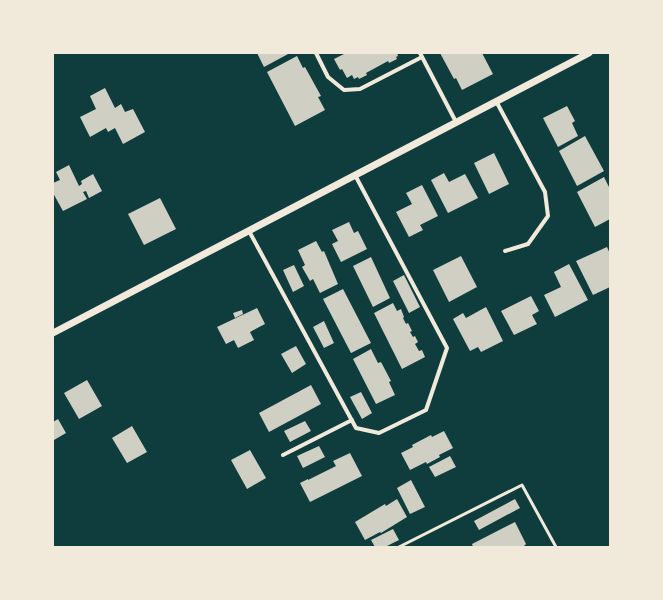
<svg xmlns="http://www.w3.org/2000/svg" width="663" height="600" font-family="'Noto Sans',sans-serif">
<rect width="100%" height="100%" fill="#0f3d3e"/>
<path fill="#cfcfc3" d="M257,53H290L264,67Z
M346,53H397L398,56L396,57L397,59L389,63L388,61L366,73L367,75L359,79L358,77L354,79L352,75L347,78L342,69L340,70L334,59Z
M440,53H482L493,74L462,90L456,78L454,79Z
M297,56L303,68L305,67L321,96L318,97L325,110L295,126L267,72Z
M105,88L115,108L121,104L125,112L133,109L145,132L123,144L115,128L108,132L106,128L90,137L80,117L96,109L90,96Z
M567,106L575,121L572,123L578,136L558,147L543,118Z
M585,136L604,171L577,186L559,151Z
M494,153L509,184L489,194L474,163Z
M69,165L79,186L82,184L81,181L93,174L102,191L89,198L86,191L83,192L87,199L63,211L53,193V183L60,180L56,172Z
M444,173L449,182L465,174L478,198L448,213L431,180Z
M604,177L610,189V219L595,227L577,192Z
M422,185L438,216L420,225L423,230L409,237L396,212L412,204L406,193Z
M160,198L176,229L144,245L128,214Z
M349,222L354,233L358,231L367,249L341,262L332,244L338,241L332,230Z
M316,241L322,252L324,251L338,284L320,293L313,279L310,281L302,267L305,265L298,250Z
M607,247L610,254V287L593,295L576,261Z
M461,256L477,287L449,302L433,270Z
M371,257L390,298L373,307L353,266Z
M569,264L588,300L555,317L544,295L561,287L554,272Z
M294,265L304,286L293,292L283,270Z
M404,275L420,307L409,313L393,281Z
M343,289L371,343L351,353L323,299Z
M531,296L539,311L532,315L537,324L514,335L501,311Z
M393,303L397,311L401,309L404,317L403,318L406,324L408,323L412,331L410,332L413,337L415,336L418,342L415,344L419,351L422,350L425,357L402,369L374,313Z
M486,307L503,341L481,352L478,347L470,351L453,319L463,313L466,318Z
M257,308L265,324L250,332L254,340L238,348L234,340L226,344L217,327Z
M242,310L243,314L235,318L233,313Z
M324,321L334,343L324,348L313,327Z
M296,346L306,364L292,373L281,354Z
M371,349L378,363L381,362L391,381L389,382L395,395L376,404L353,359Z
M87,380L102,406L79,419L64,393Z
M311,385L321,404L269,432L259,413Z
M361,392L372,413L362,419L350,397Z
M58,419L66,433L54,440L53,438V422Z
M305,421L311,431L290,442L284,431Z
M132,426L147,452L127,463L112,438Z
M444,431L453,448L439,455L440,457L427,464L426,462L410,470L401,453L413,447L412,445L431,435L432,437Z
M319,446L325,457L303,468L297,456Z
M250,450L266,478L247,489L231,460Z
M350,453L362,476L310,502L300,483L308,479V480L336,466L333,461Z
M450,456L456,467L435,477L429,467Z
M411,480L425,507L410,514L397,488Z
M397,499L407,517L381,533L380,532L365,540L355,522L385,504L386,506Z
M515,499L520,508L479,530L474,521Z
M515,522L526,544L524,546L525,547H473L472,544Z
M393,529L399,540L385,547H375L371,540Z"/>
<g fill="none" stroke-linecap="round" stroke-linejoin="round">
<path stroke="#f1e9da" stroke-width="3" d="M399,547L522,485L556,547"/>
<path stroke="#f1e9da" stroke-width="4" d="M316,53L328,77L344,90L360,89L422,57
M420,53L456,122
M496,101L545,192L548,216L528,244L505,251
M249,231L356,428L379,433L426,410L447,348L355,175
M283,455L352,420"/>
<path stroke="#f1e9da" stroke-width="7" d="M53,333L589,53"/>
</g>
<rect width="663" height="600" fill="none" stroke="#f1e9da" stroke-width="108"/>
</svg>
